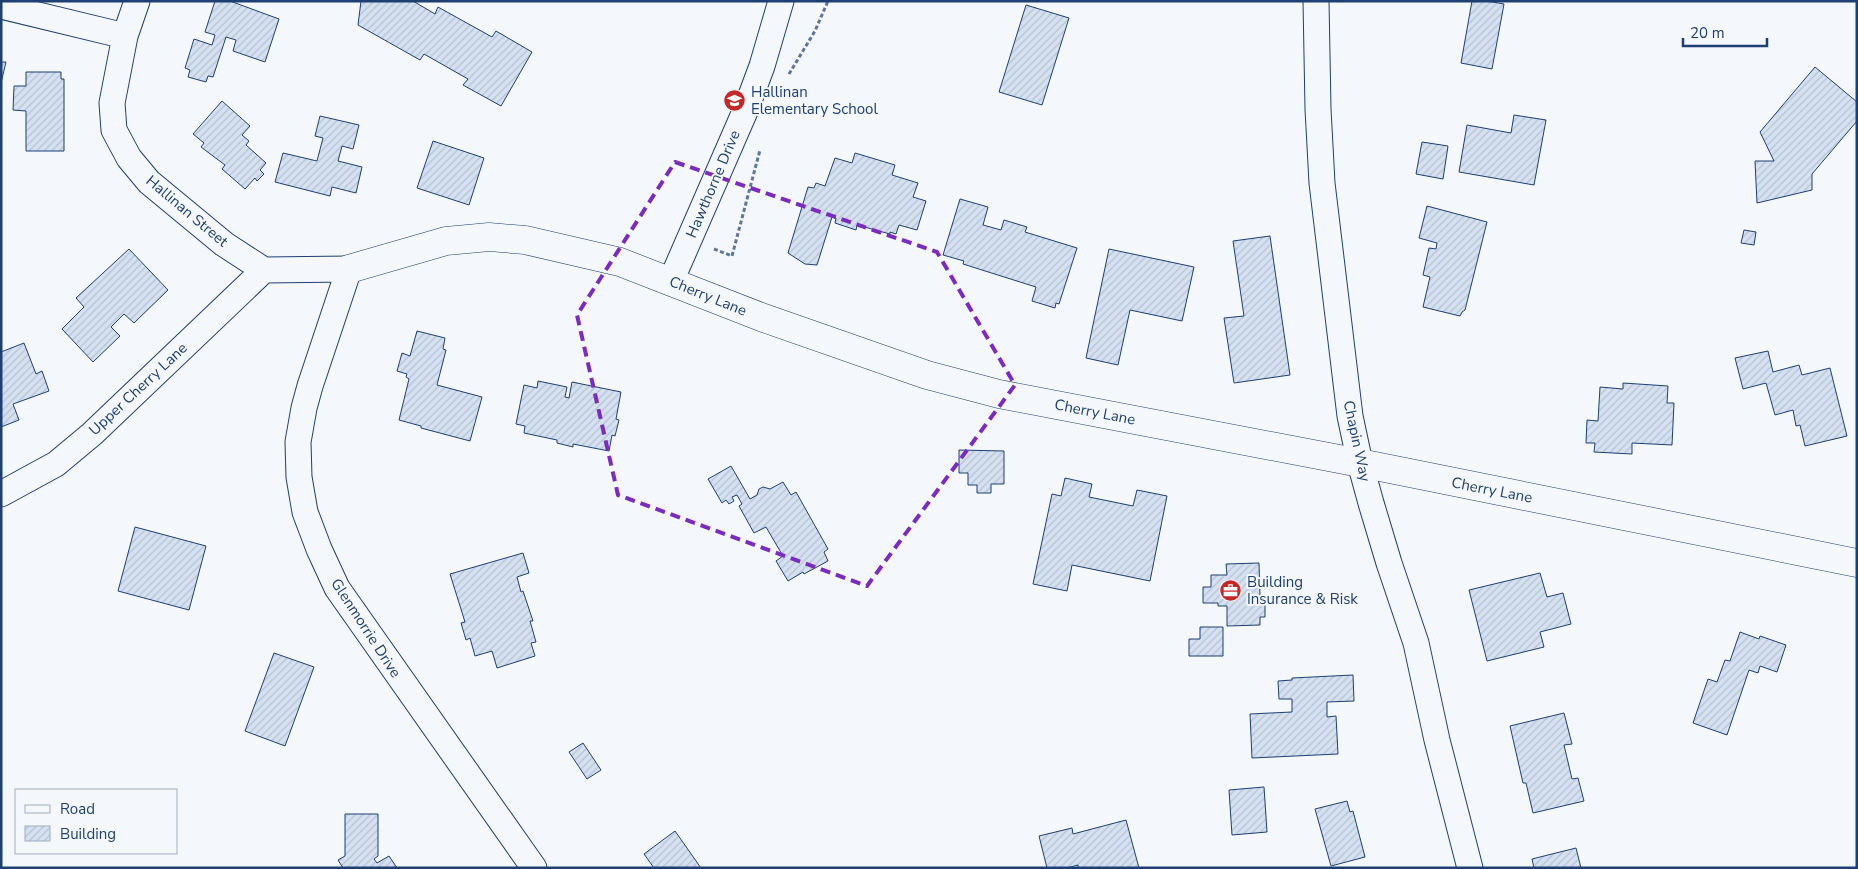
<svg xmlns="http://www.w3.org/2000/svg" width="1858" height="869" font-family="'Nunito Sans',sans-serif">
<defs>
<pattern id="building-hatch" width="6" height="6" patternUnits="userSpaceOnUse" patternTransform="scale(1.25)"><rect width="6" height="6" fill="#d5e0f0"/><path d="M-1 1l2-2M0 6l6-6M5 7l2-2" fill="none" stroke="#b6c1d1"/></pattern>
</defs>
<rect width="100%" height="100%" fill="#f4f7fb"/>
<path fill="url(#building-hatch)" stroke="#1d3f73" d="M215,1H230L279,19L265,62L233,51L236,40L226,37L213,77L208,76L206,82L188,77L190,70L185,68L194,39L212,45L215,35L205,32Z
M361,1H413L435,14L438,7L492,37L496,31L532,52L501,106L463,85L468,79L424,54L420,60L358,25Z
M1472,1H1487L1504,4L1492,69L1461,63Z
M1026,5L1069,18L1042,105L999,92Z
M1,62H6L1,83Z
M1815,67L1857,102V121L1812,174V190L1757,203L1755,161H1774L1760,132Z
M26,72H61V79H64V151H26V111L13,110L14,86H26Z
M222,101L250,126L242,135L249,141L246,145L266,163L260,170L264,174L257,181L255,178L245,189L222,169L225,165L201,147L204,143L193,134Z
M1514,115L1546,120L1534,185L1459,172L1467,125L1511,133Z
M320,116L359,125L353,149L342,146L338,161L362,167L356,193L332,187L330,196L275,182L283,153L317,161L323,138L315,136Z
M433,141L484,158L469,205L417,188Z
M1422,142L1448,146L1443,179L1416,174Z
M855,153L895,165L892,175L918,183L913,197L926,201L917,230L899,225L896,234L890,232V234L857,225L856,230L835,223L836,218L832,217L817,265L805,264L788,253L808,187L814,188L816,183L825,186L835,158L852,163Z
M960,199L988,207L983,225L1001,230L1004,220L1027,227L1025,232L1077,248L1059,304L1056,303L1055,308L1032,301L1036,287L963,264L964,261L943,255Z
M1427,206L1487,222L1465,310L1462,312L1460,316L1423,307L1430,277L1423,275L1429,248L1436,249L1437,243L1419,238Z
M1744,230L1756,232L1754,245L1741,243Z
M1270,236L1290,375L1234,383L1224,318L1244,316L1233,241Z
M129,249L168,290L134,323L124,314L111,327L120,336L93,362L62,329L84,307L76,298Z
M1109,249L1194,267L1182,321L1130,310L1118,365L1086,358Z
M417,331L445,338L443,349L446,350L437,385L482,397L470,441L421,428V426L399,420L409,379L406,377L407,374L397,371L402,353L410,356Z
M24,343L36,374L42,371L49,391L13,404L19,420L1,427V352Z
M1768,351L1773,372L1799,365L1802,375L1830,368L1847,436L1805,446L1800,425L1796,426L1793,410L1775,415L1766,383L1743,389L1735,358Z
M538,381L567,387L565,397L569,398L572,382L621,392L616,419L619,420L615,436L612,435L609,451L573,444V447L557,443V440L524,433L525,426L516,424L524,385L537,388Z
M1623,383L1668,386L1667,403H1674L1672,445L1632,443V454L1594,452L1595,443H1586L1587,420L1598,421L1600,387L1623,389Z
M959,450L1004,451V484H991V493H977V485H968V473H959Z
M731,466L750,499L757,495L759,489L763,487L770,489L783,482L791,495L796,492L828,549L824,552L828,561L804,574L803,572L788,581L776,561L783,556L766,527L754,533L739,506L742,504L737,495L732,497L734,501L729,504L726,500L722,503L708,479Z
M1065,478L1092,484L1089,497L1133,506L1137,490L1167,496L1150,581L1072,565L1067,591L1033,584L1052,494L1061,496Z
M135,527L206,546L189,610L118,591Z
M523,553L529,573L517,577L521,592L523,591L533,621H530L536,642L531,643L535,656L497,668L492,651L475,656L470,638L466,640L461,623L465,622L450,574Z
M1259,563L1260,596H1265V617H1260V625L1227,626V606H1218V603H1203V587H1211V575H1227L1226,564Z
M1540,573L1547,597L1563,593L1571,624L1540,632L1544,647L1487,661L1469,590Z
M1200,627H1223V656H1189V639H1200Z
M1740,632L1759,639L1760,636L1786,645L1777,672L1760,666L1758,673L1749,670L1727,735L1693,723L1708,679L1717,682L1725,660L1730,661Z
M274,653L314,667L285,746L245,731Z
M1353,675L1354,701L1327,702V717L1336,716L1338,754L1252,758L1250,714L1292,712V699H1279L1278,681L1292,680V678Z
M1564,713L1572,744L1564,745L1572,779L1578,778L1584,801L1533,813L1526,783H1523L1510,726Z
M583,743L601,770L587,779L569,752Z
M1264,787L1267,832L1232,835L1229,790Z
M1347,801L1350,812L1353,811L1365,857L1331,866L1315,809Z
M345,814H378V856L374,859L377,863L389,856L397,868H343L338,860L345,856Z
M1126,820L1139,868H1078V865L1067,868H1047L1039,836L1072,828L1073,834Z
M675,831L701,868H654L644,854Z
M1576,848L1581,868H1534L1532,859Z"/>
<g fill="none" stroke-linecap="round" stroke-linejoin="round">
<defs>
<path id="minor" d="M137,1L125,36L112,103L114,130L129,158L149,182L224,244L264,270L349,269L310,386L304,408L298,442L299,477L305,512L319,549L337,588L534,868
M1316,1L1318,109L1322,183L1350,416L1360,463L1371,503L1389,563L1416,643L1437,740L1470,868
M1,6L125,36
M671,281L746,109L762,66L781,1
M1,494L56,464L92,434L264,270"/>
<path id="tertiary" d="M349,269L446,241L489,237L525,240L620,262L761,317L927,375L999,394L1360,463L1857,563"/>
</defs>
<use href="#minor" stroke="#1d3f73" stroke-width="27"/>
<use href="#tertiary" stroke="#1d3f73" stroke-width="29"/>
<path stroke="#5e769c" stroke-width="3" stroke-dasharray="4 2.5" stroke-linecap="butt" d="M789,74L815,31L828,1
M714,249L732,256L760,150"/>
<use href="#minor" stroke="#f4f7fb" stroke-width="25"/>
<use href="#tertiary" stroke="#f4f7fb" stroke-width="28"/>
</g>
<path fill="none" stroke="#7b2cbf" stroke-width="4" stroke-dasharray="10 6" stroke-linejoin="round" d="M675,162L937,252L1015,385L867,586L618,495L577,315Z"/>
<defs>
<symbol id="school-disc" viewBox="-11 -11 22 22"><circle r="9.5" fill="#c62828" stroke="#f4f7fb"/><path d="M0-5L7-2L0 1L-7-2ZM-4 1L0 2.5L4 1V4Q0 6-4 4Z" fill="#fff"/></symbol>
<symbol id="office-disc" viewBox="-11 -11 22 22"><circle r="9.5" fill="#c62828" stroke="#f4f7fb"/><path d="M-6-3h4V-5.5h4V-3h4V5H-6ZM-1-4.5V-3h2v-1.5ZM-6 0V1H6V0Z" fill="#fff"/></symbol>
</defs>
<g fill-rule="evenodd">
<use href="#school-disc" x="722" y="88" width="25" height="25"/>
<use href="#office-disc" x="1218" y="578" width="25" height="25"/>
</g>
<g text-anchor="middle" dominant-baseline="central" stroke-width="4" stroke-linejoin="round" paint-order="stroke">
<g font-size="15" fill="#1d3f73" stroke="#f4f7fb" text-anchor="start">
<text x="751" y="92">Hallinan<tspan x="751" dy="17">Elementary School</tspan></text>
<text x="1247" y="582">Building<tspan x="1247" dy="17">Insurance &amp; Risk</tspan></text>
</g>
<g font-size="15" fill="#1d3f73" stroke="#f4f7fb">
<text transform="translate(713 184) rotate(-67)">Hawthorne Drive</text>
<text transform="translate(187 211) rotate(40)">Hallinan Street</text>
<text transform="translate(708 296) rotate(22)">Cherry Lane</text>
<text transform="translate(138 389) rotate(-43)">Upper Cherry Lane</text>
<text transform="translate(1095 412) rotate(11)">Cherry Lane</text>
<text transform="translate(1357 441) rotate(78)">Chapin Way</text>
<text transform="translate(1492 490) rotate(11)">Cherry Lane</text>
<text transform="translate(366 628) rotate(57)">Glenmorrie Drive</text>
</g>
</g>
<rect width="1858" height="869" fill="none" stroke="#1d3f73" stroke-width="5"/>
<rect x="15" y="789" width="162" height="65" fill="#f4f7fb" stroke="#9eadc5"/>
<rect x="25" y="805" width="25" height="8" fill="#f4f7fb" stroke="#9eadc5"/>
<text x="60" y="814" font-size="15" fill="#1d3f73">Road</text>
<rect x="25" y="826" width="25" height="15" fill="url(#building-hatch)" stroke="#9eadc5"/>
<text x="60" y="839" font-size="15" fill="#1d3f73">Building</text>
<path d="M1683 38v8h84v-8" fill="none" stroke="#1d3f73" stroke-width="2.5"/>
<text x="1690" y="38" font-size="15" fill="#1d3f73" stroke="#f4f7fb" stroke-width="4" paint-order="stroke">20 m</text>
</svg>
